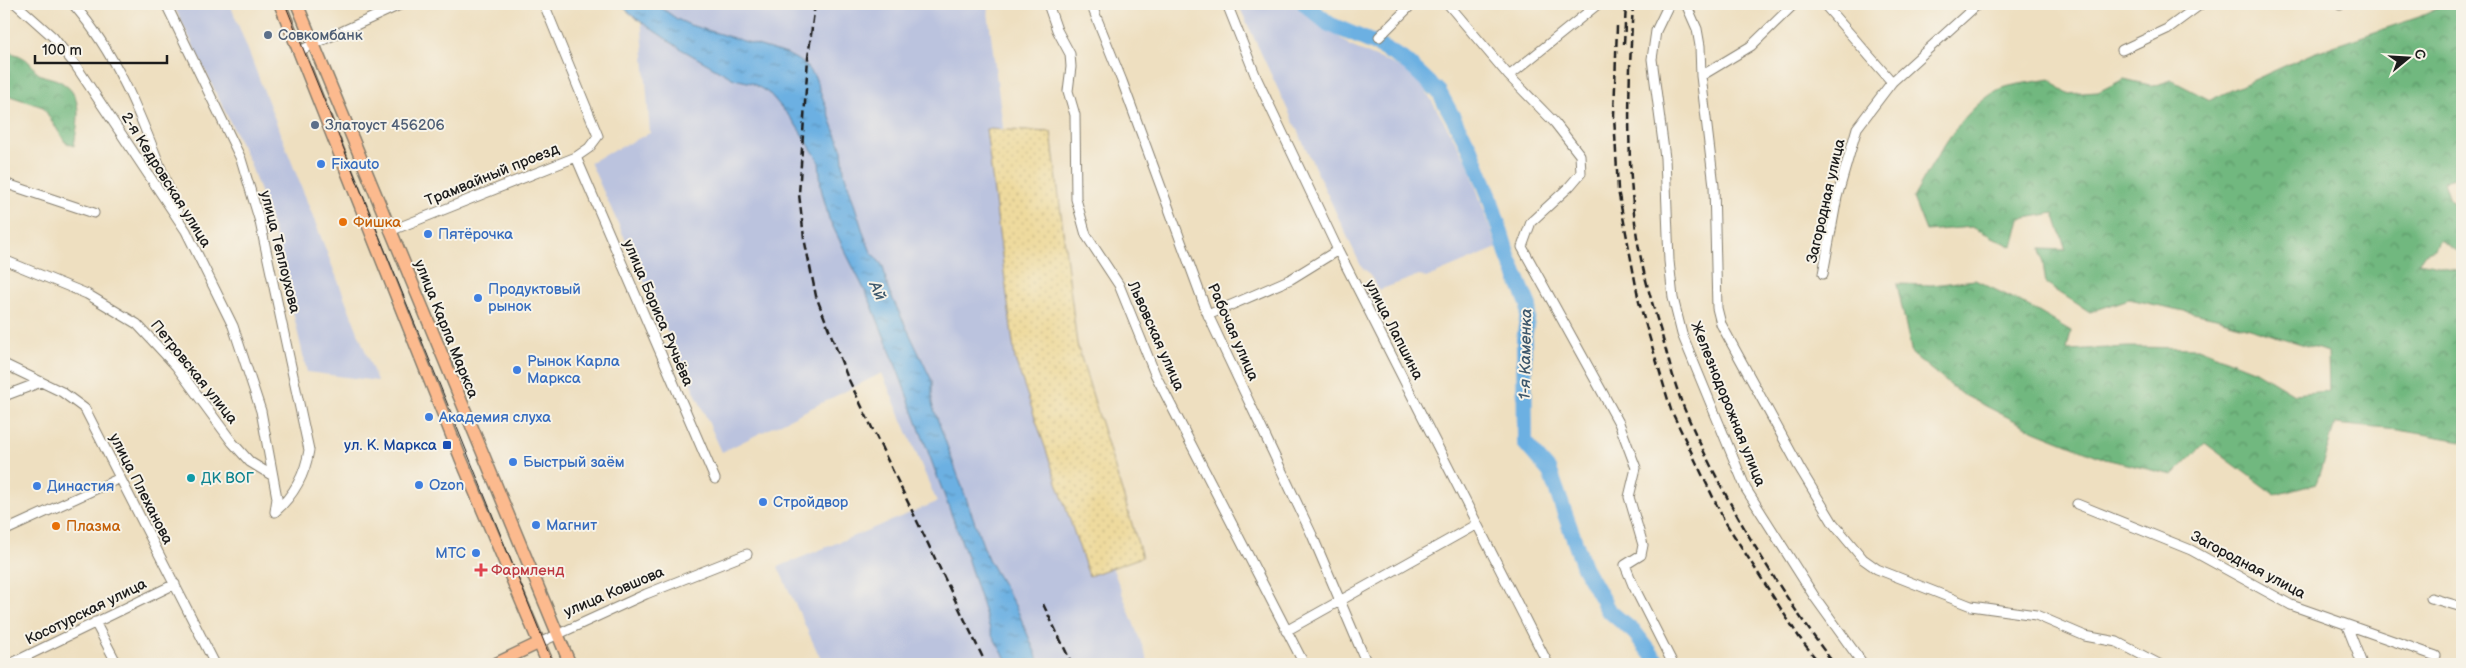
<svg xmlns="http://www.w3.org/2000/svg" width="2466" height="668" font-family="'Balsamiq Sans',sans-serif">
<defs>
<pattern id="forest-crowns" width="20" height="18" patternUnits="userSpaceOnUse" patternTransform="scale(1.25)"><rect width="20" height="18" fill="#71b87f"/><path d="M2 6a3 3 0 1 1 6 0M12 15a3 3 0 1 1 6 0" fill="none" stroke="#5c9567"/></pattern>
<pattern id="sand-dots" width="8" height="8" patternUnits="userSpaceOnUse" patternTransform="scale(1.25)"><rect width="8" height="8" fill="#eeda9e"/><path d="M2 2h.1M6 6h.1" fill="none" stroke="#ccba88" stroke-width="1.8" stroke-linecap="round"/></pattern>
<pattern id="water-ripples" width="26" height="14" patternUnits="userSpaceOnUse" patternTransform="scale(1.25)"><rect width="26" height="14" fill="#6cb0e2"/><path d="M2 4q2-2 4 0t4 0M15 11q2-2 4 0t4 0" fill="none" stroke="#588eb6"/></pattern>
</defs>
<rect width="100%" height="100%" fill="#f7f3e8"/>
<filter id="ink" filterUnits="userSpaceOnUse"><feTurbulence type="fractalNoise" baseFrequency=".02" numOctaves="2"/><feDisplacementMap in="SourceGraphic" scale="10" xChannelSelector="R" yChannelSelector="G"/><feConvolveMatrix kernelMatrix="1 2 1 2 8 2 1 2 1" color-interpolation-filters="sRGB"/></filter>
<filter id="wash" filterUnits="userSpaceOnUse"><feTurbulence type="fractalNoise" baseFrequency=".0096" numOctaves="4" result="noise"/><feDisplacementMap in="SourceGraphic" scale="20" xChannelSelector="R" yChannelSelector="G"/><feGaussianBlur stdDeviation="1.12" result="paint"/><feColorMatrix in="noise" values="0 0 0 0 0 0 0 0 0 0 0 0 0 0 0 0 0 1.4 0 .05"/><feComposite in="paint" operator="in"/></filter>
<g filter="url(#wash)">
<rect width="100%" height="100%" fill="#eedfc0"/>
<path fill="#bbc3de" d="M173,4H230L377,381L307,372L274,231L250,163Z
M640,4H987L1033,359L1149,664H823L778,567L937,502L882,373L722,452L590,162L650,133Z
M1238,4H1298L1350,46L1416,74L1467,161L1497,248L1426,278L1420,275L1379,290L1368,272L1362,268Z"/>
<path fill="url(#forest-crowns)" stroke="#466a4e" d="M2448,4H2462V187L2455,178L2444,181L2450,199L2462,215V255L2440,240L2435,249L2425,253L2418,263C2422,261 2454,270 2462,271V441L2398,430L2335,424L2316,484L2275,495L2205,443L2173,475L2105,459L2035,431L1960,393L1912,354L1897,284L1932,285L1975,280L2023,303L2071,331L2067,350L2128,347L2198,348L2256,371L2294,394L2329,391L2328,352L2216,318L2129,299L2090,312L2046,284L2041,249L2066,250L2054,213L2020,219L2013,247L1972,227L1926,231L1913,198C1935,160 1958,113 1998,90C2009,84 2036,82 2050,79L2067,94L2098,92L2124,79L2154,86L2171,80L2210,100L2313,53L2419,17Z
M4,51C12,53 22,55 29,62C33,65 34,71 39,74C47,78 57,78 64,84C85,98 77,125 74,146L65,142L43,107L4,94Z"/>
<path fill="url(#sand-dots)" stroke="#857b5d" d="M986,129L1051,132L1077,344L1142,557L1089,576L1015,359Z"/>
<path fill="url(#water-ripples)" stroke="#44667f" d="M620,4H656L677,19L690,25L787,54L803,63L815,77L842,150L844,172L864,235L871,252L883,266L888,289L932,381V404L988,559L1016,607L1040,664H1009L992,635L964,548L896,366L870,301L829,219L821,188L819,161L794,122L770,94L752,83L734,79L681,49L634,17Z"/>
<g fill="none" stroke-linecap="round" stroke-linejoin="round">
<path stroke="#6cb0e2" stroke-width="16" d="M1305,4L1329,24L1376,44L1407,62L1439,92L1472,152L1489,195L1509,259L1529,306L1524,339L1525,443L1550,472L1584,567L1608,610L1635,633L1659,664"/>
</g>
</g>
<g filter="url(#ink)">
<g fill="none" stroke-linecap="round" stroke-linejoin="round">
<defs>
<path id="minor" d="M16,4L53,37L76,66L186,231L233,326L261,411L277,498L275,512
M73,4C125,63 149,140 178,212
M166,4L241,159L260,222L309,450C305,476 294,495 275,512
M1048,4L1057,30L1070,54L1071,67L1068,91L1075,115L1076,199L1086,235L1119,285L1155,374L1304,664
M1091,4L1122,81L1208,315L1312,535L1367,664
M1227,4L1256,77L1338,250L1548,664
M1448,4L1509,76L1555,123L1580,155L1581,173L1569,187L1531,222L1522,247L1601,390L1619,423L1636,468L1629,497L1643,545L1641,555L1625,565L1633,585L1673,664
M1669,4L1656,31L1652,59L1665,158L1669,261L1673,298L1682,334L1746,489L1814,596L1863,664
M1686,4L1697,29L1700,46L1701,76L1714,186L1717,308L1721,324L1799,467L1833,523L1863,559L1877,569L1971,606L2036,615L2085,636L2117,642L2159,664
M1824,4L1892,82
M2340,5L2341,4
M1379,37L1412,4
M2122,50L2167,29L2201,4
M299,51L402,4
M1509,76L1598,4
M1701,76L1751,46L1794,4
M576,157L715,479
M4,183L94,213
M390,231L576,157L589,148L598,136L544,4
M4,260L87,294L137,324L176,366L232,442L250,462L273,476
M1823,274L1837,197L1857,128L1892,82L1978,4
M1208,315L1291,279L1338,250
M4,364L62,392L85,409L215,664
M4,396L41,382
M2077,504L2191,550L2291,605L2436,656
M4,531L120,478
M2431,598L2462,607
M95,622L117,664
M2347,626L2362,664
M1286,631L1477,524
M539,643L646,594L747,554
M10,664L175,584"/>
<path id="major" d="M280,4L461,459L548,664
M297,4L570,664
M495,664L539,643"/>
</defs>
<use href="#minor" stroke="#857e6e" stroke-width="11"/>
<use href="#major" stroke="#857e6e" stroke-width="14"/>
<use href="#minor" stroke="#fff" stroke-width="9"/>
<use href="#major" stroke="#fcba8e" stroke-width="11"/>
<path stroke="#1c1c1c" stroke-width="1" d="M285,4L553,664"/>
<path stroke="#1c1c1c" stroke-width="2.5" stroke-dasharray="8 4" stroke-linecap="butt" d="M815,4L808,58L799,194L804,238L816,296L847,376L986,664
M1633,4C1629,77 1626,149 1635,222C1639,259 1650,297 1661,332C1668,357 1674,384 1684,408C1723,499 1775,585 1834,664
M1617,26L1614,115L1618,190L1639,302L1671,410L1724,520L1799,637L1820,664
M1624,44L1626,4
M1043,604L1072,664"/>
</g>
</g>
<g fill="#5c6f8a" stroke="#f7f3e8" stroke-width="2">
<circle cx="268" cy="35" r="5"/>
<circle cx="315" cy="125" r="5"/>
</g>
<g fill="#3f7fe0" stroke="#f7f3e8" stroke-width="2">
<circle cx="321" cy="164" r="5"/>
<circle cx="428" cy="234" r="5"/>
<circle cx="478" cy="298" r="5"/>
<circle cx="517" cy="370" r="5"/>
<circle cx="429" cy="417" r="5"/>
<circle cx="513" cy="462" r="5"/>
<circle cx="419" cy="485" r="5"/>
<circle cx="37" cy="486" r="5"/>
<circle cx="763" cy="502" r="5"/>
<circle cx="536" cy="525" r="5"/>
<circle cx="476" cy="553" r="5"/>
</g>
<g fill="#e8710a" stroke="#f7f3e8" stroke-width="2">
<circle cx="343" cy="222" r="5"/>
<circle cx="56" cy="526" r="5"/>
</g>
<rect fill="#1a4fb4" stroke="#f7f3e8" stroke-width="2" x="442" y="440" width="10" height="10" rx="2.5"/>
<circle fill="#0f9aa8" stroke="#f7f3e8" stroke-width="2" cx="191" cy="478" r="5"/>
<path fill="#e0444e" stroke="#f7f3e8" stroke-width="2" d="M478.5 562.5h5v5h5v5h-5v5h-5v-5h-5v-5h5z"/>
<g text-anchor="middle" dominant-baseline="central" stroke-width="4" stroke-linejoin="round" paint-order="stroke">
<g font-size="15" fill="#4e5e75" stroke="#f7f3e8" text-anchor="start">
<text x="278" y="35">Совкомбанк</text>
<text x="325" y="125">Златоуст 456206</text>
</g>
<g font-size="15" fill="#366cbe" stroke="#f7f3e8" text-anchor="start">
<text x="331" y="164">Fixauto</text>
<text x="438" y="234">Пятёрочка</text>
<text x="488" y="289">Продуктовый<tspan x="488" dy="17">рынок</tspan></text>
<text x="527" y="361">Рынок Карла<tspan x="527" dy="17">Маркса</tspan></text>
<text x="439" y="417">Академия слуха</text>
<text x="523" y="462">Быстрый заём</text>
<text x="429" y="485">Ozon</text>
<text x="47" y="486">Династия</text>
<text x="773" y="502">Стройдвор</text>
<text x="546" y="525">Магнит</text>
<text x="466" y="553" text-anchor="end">МТС</text>
</g>
<g font-size="15" fill="#1c1c1c" stroke="#f7f3e8">
<text transform="translate(492 175) rotate(-22)">Трамвайный проезд</text>
<text transform="translate(166 180) rotate(58)">2-я Кедровская улица</text>
<text transform="translate(1826 201) rotate(-77)">Загородная улица</text>
<text transform="translate(280 252) rotate(76)">улица Теплоухова</text>
<text transform="translate(658 313) rotate(67)">улица Бориса Ручьёва</text>
<text transform="translate(446 329) rotate(68)">улица Карла Маркса</text>
<text transform="translate(1394 330) rotate(63)">улица Лапшина</text>
<text transform="translate(1233 332) rotate(66)">Рабочая улица</text>
<text transform="translate(1156 336) rotate(66)">Львовская улица</text>
<text transform="translate(194 372) rotate(51)">Петровская улица</text>
<text transform="translate(1728 404) rotate(68)">Железнодорожная улица</text>
<text transform="translate(141 489) rotate(63)">улица Плеханова</text>
<text transform="translate(2248 565) rotate(28)">Загородная улица</text>
<text transform="translate(614 592) rotate(-23)">улица Ковшова</text>
<text transform="translate(86 612) rotate(-26)">Косотурская улица</text>
</g>
<g font-size="15" fill="#c56008" stroke="#f7f3e8" text-anchor="start">
<text x="353" y="222">Фишка</text>
<text x="66" y="526">Плазма</text>
</g>
<g font-size="15" fill="#164399" stroke="#f7f3e8" text-anchor="end">
<text x="437" y="445">ул. К. Маркса</text>
</g>
<g font-size="15" fill="#0d838f" stroke="#f7f3e8" text-anchor="start">
<text x="201" y="478">ДК ВОГ</text>
</g>
<g font-size="15" fill="#be3a42" stroke="#f7f3e8" text-anchor="start">
<text x="491" y="570">Фармленд</text>
</g>
<g font-size="16" font-style="italic" fill="#3c576b" stroke="#f7f3e8">
<text transform="translate(877 291) rotate(65)">Ай</text>
<text transform="translate(1526 354) rotate(-89)">1-я Каменка</text>
</g>
</g>
<rect width="2466" height="668" fill="none" stroke="#f7f3e8" stroke-width="20"/>
<g transform="translate(2408 58) rotate(72)" stroke="#f7f3e8" stroke-width="4" paint-order="stroke">
<path d="M0-4L9 19L0 12L-9 19Z" fill="#1c1c1c"/>
<text y="-8" font-size="14" font-weight="bold" text-anchor="middle" fill="#1c1c1c">С</text>
</g>
<path d="M35 55v8h132v-8" fill="none" stroke="#1c1c1c" stroke-width="2.5"/>
<text x="42" y="55" font-size="15" fill="#1c1c1c" stroke="#f7f3e8" stroke-width="4" paint-order="stroke">100 m</text>
</svg>
